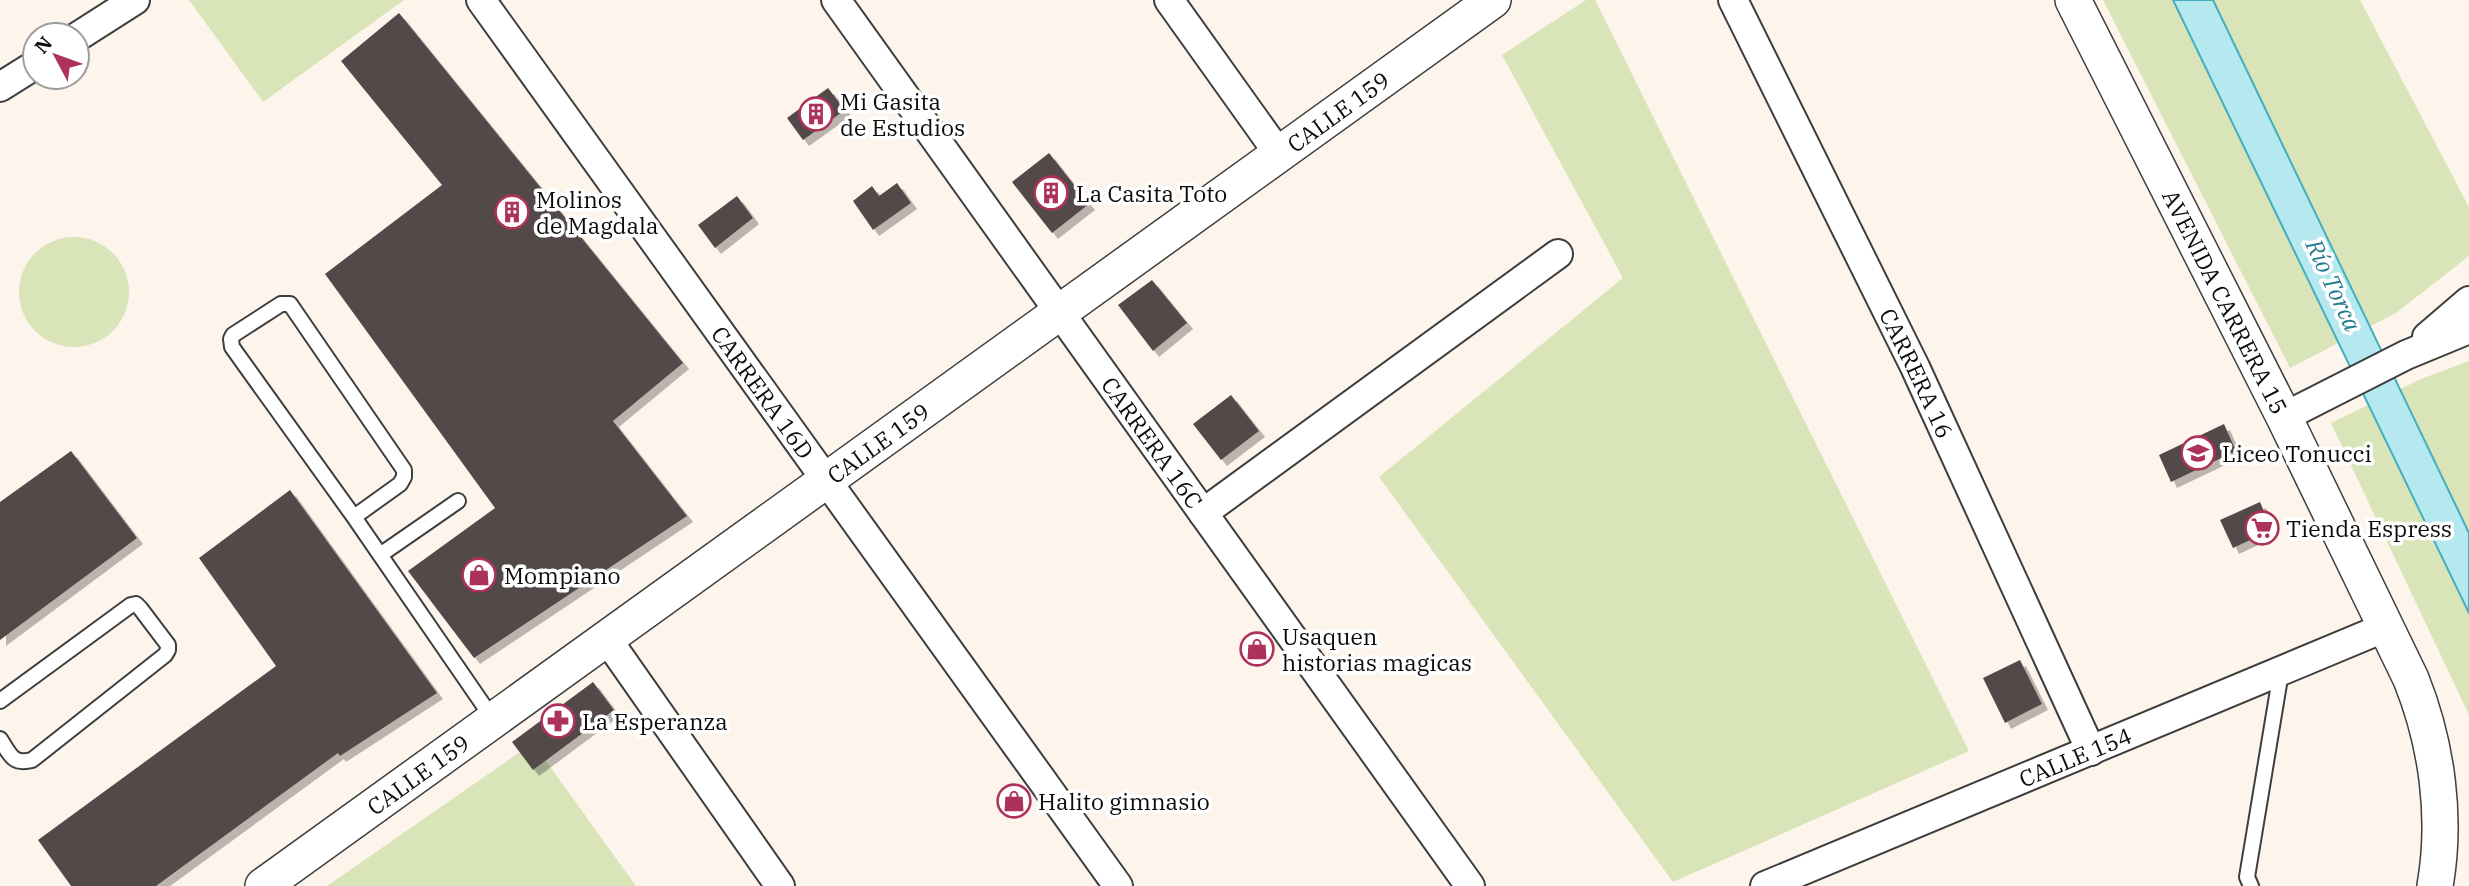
<svg xmlns="http://www.w3.org/2000/svg" width="2469" height="886" font-family="'IBM Plex Serif',serif">
<defs>
<filter id="shadow"><feDropShadow dx="6" dy="6" stdDeviation="0" flood-color="#0004"/></filter>
</defs>
<rect width="100%" height="100%" fill="#fdf5ec"/>
<path fill="#dae4b9" d="M189,0H404L263,102Z
M1586,0H1595L1969,751L1673,882L1379,477L1623,278L1502,55Z
M2103,0H2360L2469,207V256L2396,313L2290,368Z
M19 292a55 55 0 1 1 110 0a55 55 0 1 1-110 0Z
M2469,361V715L2331,423L2421,379Z
M533,743L636,886H327Z"/>
<path fill="#b6e9ef" stroke="#44aebf" stroke-width="2" d="M2173,0H2213L2469,533V613Z"/>
<path fill="#534a49" filter="url(#shadow)" d="M399,13L683,363L613,421L687,516L474,658L408,571L495,508L325,274L442,185L341,61Z
M828,88L845,110L803,140L787,118Z
M1049,153L1089,204L1052,233L1012,182Z
M897,183L911,203L873,230L853,201L872,186L879,196Z
M737,196L753,218L715,248L698,225Z
M1152,280L1187,323L1153,351L1118,305Z
M1231,395L1259,431L1221,460L1193,424Z
M2224,424L2236,451L2171,482L2159,455Z
M71,451L137,538L0,640V502Z
M290,490L437,693L340,756L338,753L156,886H71L38,840L276,666L199,558Z
M2260,502L2272,530L2233,548L2220,520Z
M2020,660L2042,704L2005,723L1983,678Z
M593,682L614,710L533,770L512,742Z"/>
<g fill="none" stroke-linecap="round" stroke-linejoin="round">
<defs>
<path id="service" d="M354,517L400,484L404,477V470L290,304H281L233,335L231,339L232,347L354,517L493,719
M380,555L458,501
M0,701L131,605L136,604L140,608L168,645V650L165,655L32,760C12,765 10,754 0,739
M2251,886L2247,877L2281,672"/>
<g id="minor">
<path id="s1" d="M481,0L1118,886"/>
<path id="s2" d="M836,0L1470,886"/>
<path d="M1169,0L1279,154"/>
<path id="s3" d="M1733,0L1915,367L2091,751"/>
<path d="M77,37L135,0"/>
<path d="M0,87L35,65"/>
<path d="M2427,337L2469,301"/>
<path d="M2284,417L2406,355L2469,329"/>
<path d="M1203,513L1558,254"/>
<path d="M607,639L780,886"/>
<path id="s4" d="M1765,886L2386,627"/>
</g>
<g id="tertiary">
<path id="s5" d="M2073,0L2284,417L2411,679C2437,744 2447,817 2435,886"/>
<path id="s6" d="M263,886L1493,0"/>
</g>
</defs>
<use href="#service" stroke="#3e3e3e" stroke-width="18"/>
<use href="#minor" stroke="#3e3e3e" stroke-width="32"/>
<use href="#tertiary" stroke="#3e3e3e" stroke-width="38"/>
<use href="#service" stroke="#fff" stroke-width="14"/>
<use href="#minor" stroke="#fff" stroke-width="28"/>
<use href="#tertiary" stroke="#fff" stroke-width="35"/>
</g>
<defs>
<symbol id="building-ring" viewBox="-11 -11 22 22"><circle r="9.5" fill="#fff" stroke="#ad3259" stroke-width="1.5"/><path d="M-4-6H4V6H1V3H-1V6H-4ZM-2.5-4.3h1.7v1.8h-1.7ZM.8-4.3h1.7v1.8H.8ZM-2.5-1h1.7V.8h-1.7ZM.8-1h1.7V.8H.8Z" fill="#ad3259"/></symbol>
<symbol id="school-ring" viewBox="-11 -11 22 22"><circle r="9.5" fill="#fff" stroke="#ad3259" stroke-width="1.5"/><path d="M0-5L7-2L0 1L-7-2ZM-4 1L0 2.5L4 1V4Q0 6-4 4Z" fill="#ad3259"/></symbol>
<symbol id="supermarket-ring" viewBox="-11 -11 22 22"><circle r="9.5" fill="#fff" stroke="#ad3259" stroke-width="1.5"/><path d="M-6-5.5h2.5l.6 2H6L4.5 2H-2.5L-4.4-4H-6ZM-1.5 3.2a1.3 1.3 0 1 0 .1 0ZM3 3.2a1.3 1.3 0 1 0 .1 0Z" fill="#ad3259"/></symbol>
<symbol id="shop-ring" viewBox="-11 -11 22 22"><circle r="9.5" fill="#fff" stroke="#ad3259" stroke-width="1.5"/><path d="M-5-2.5h2.3a2.7 3.5 0 0 1 5.4 0H5L5.5 6h-11ZM-1.5-2.5h3a1.5 2.3 0 0 0-3 0Z" fill="#ad3259"/></symbol>
<symbol id="pharmacy-ring" viewBox="-11 -11 22 22"><circle r="9.5" fill="#fff" stroke="#ad3259" stroke-width="1.5"/><path d="M-2-6h4v4h4v4h-4v4h-4v-4h-4v-4h4Z" fill="#ad3259"/></symbol>
</defs>
<g fill-rule="evenodd">
<use href="#building-ring" x="797" y="95" width="38" height="38"/>
<use href="#building-ring" x="1032" y="174" width="38" height="38"/>
<use href="#building-ring" x="493" y="193" width="38" height="38"/>
<use href="#school-ring" x="2179" y="434" width="38" height="38"/>
<use href="#supermarket-ring" x="2243" y="509" width="38" height="38"/>
<use href="#shop-ring" x="460" y="556" width="38" height="38"/>
<use href="#shop-ring" x="1238" y="630" width="38" height="38"/>
<use href="#pharmacy-ring" x="539" y="702" width="38" height="38"/>
<use href="#shop-ring" x="995" y="782" width="38" height="38"/>
</g>
<g text-anchor="middle" dominant-baseline="central" stroke-width="7" stroke-linejoin="round" paint-order="stroke">
<g font-size="23" fill="#0b0b0b" stroke="#fff" text-anchor="start">
<text x="840" y="101">Mi Gasita<tspan x="840" dy="26">de Estudios</tspan></text>
<text x="1076" y="193">La Casita Toto</text>
<text x="536" y="199">Molinos<tspan x="536" dy="26">de Magdala</tspan></text>
<text x="2222" y="453">Liceo Tonucci</text>
<text x="2286" y="528">Tienda Espress</text>
<text x="504" y="575">Mompiano</text>
<text x="1282" y="636">Usaquen<tspan x="1282" dy="26">historias magicas</tspan></text>
<text x="582" y="721">La Esperanza</text>
<text x="1038" y="801">Halito gimnasio</text>
</g>
<g font-size="23" fill="#0b0b0b" stroke="#fff">
<text stroke="none"><textPath href="#s6" startOffset="1325">CALLE 159</textPath></text>
<text stroke="none"><textPath href="#s5" startOffset="338">AVENIDA CARRERA 15</textPath></text>
<text stroke="none"><textPath href="#s3" startOffset="416">CARRERA 16</textPath></text>
<text stroke="none"><textPath href="#s1" startOffset="483">CARRERA 16D</textPath></text>
<text stroke="none"><textPath href="#s6" startOffset="758">CALLE 159</textPath></text>
<text stroke="none"><textPath href="#s2" startOffset="544">CARRERA 16C</textPath></text>
<text stroke="none"><textPath href="#s4" startOffset="336">CALLE 154</textPath></text>
<text stroke="none"><textPath href="#s6" startOffset="191">CALLE 159</textPath></text>
</g>
<g font-size="24" font-style="italic" fill="#227d90" stroke="#fff">
<text transform="translate(2334 285) rotate(65)">Río Torca</text>
</g>
</g>
<g transform="translate(56 56) rotate(311)"><circle r="33" fill="#ffffff" stroke="#9d9d9d" stroke-width="2"/>
<path d="M0-5L12 26L0 18L-12 26Z" fill="#ad3259"/>
<text y="-10" font-size="19" font-weight="bold" text-anchor="middle" fill="#0b0b0b">N</text>
</g>
</svg>
